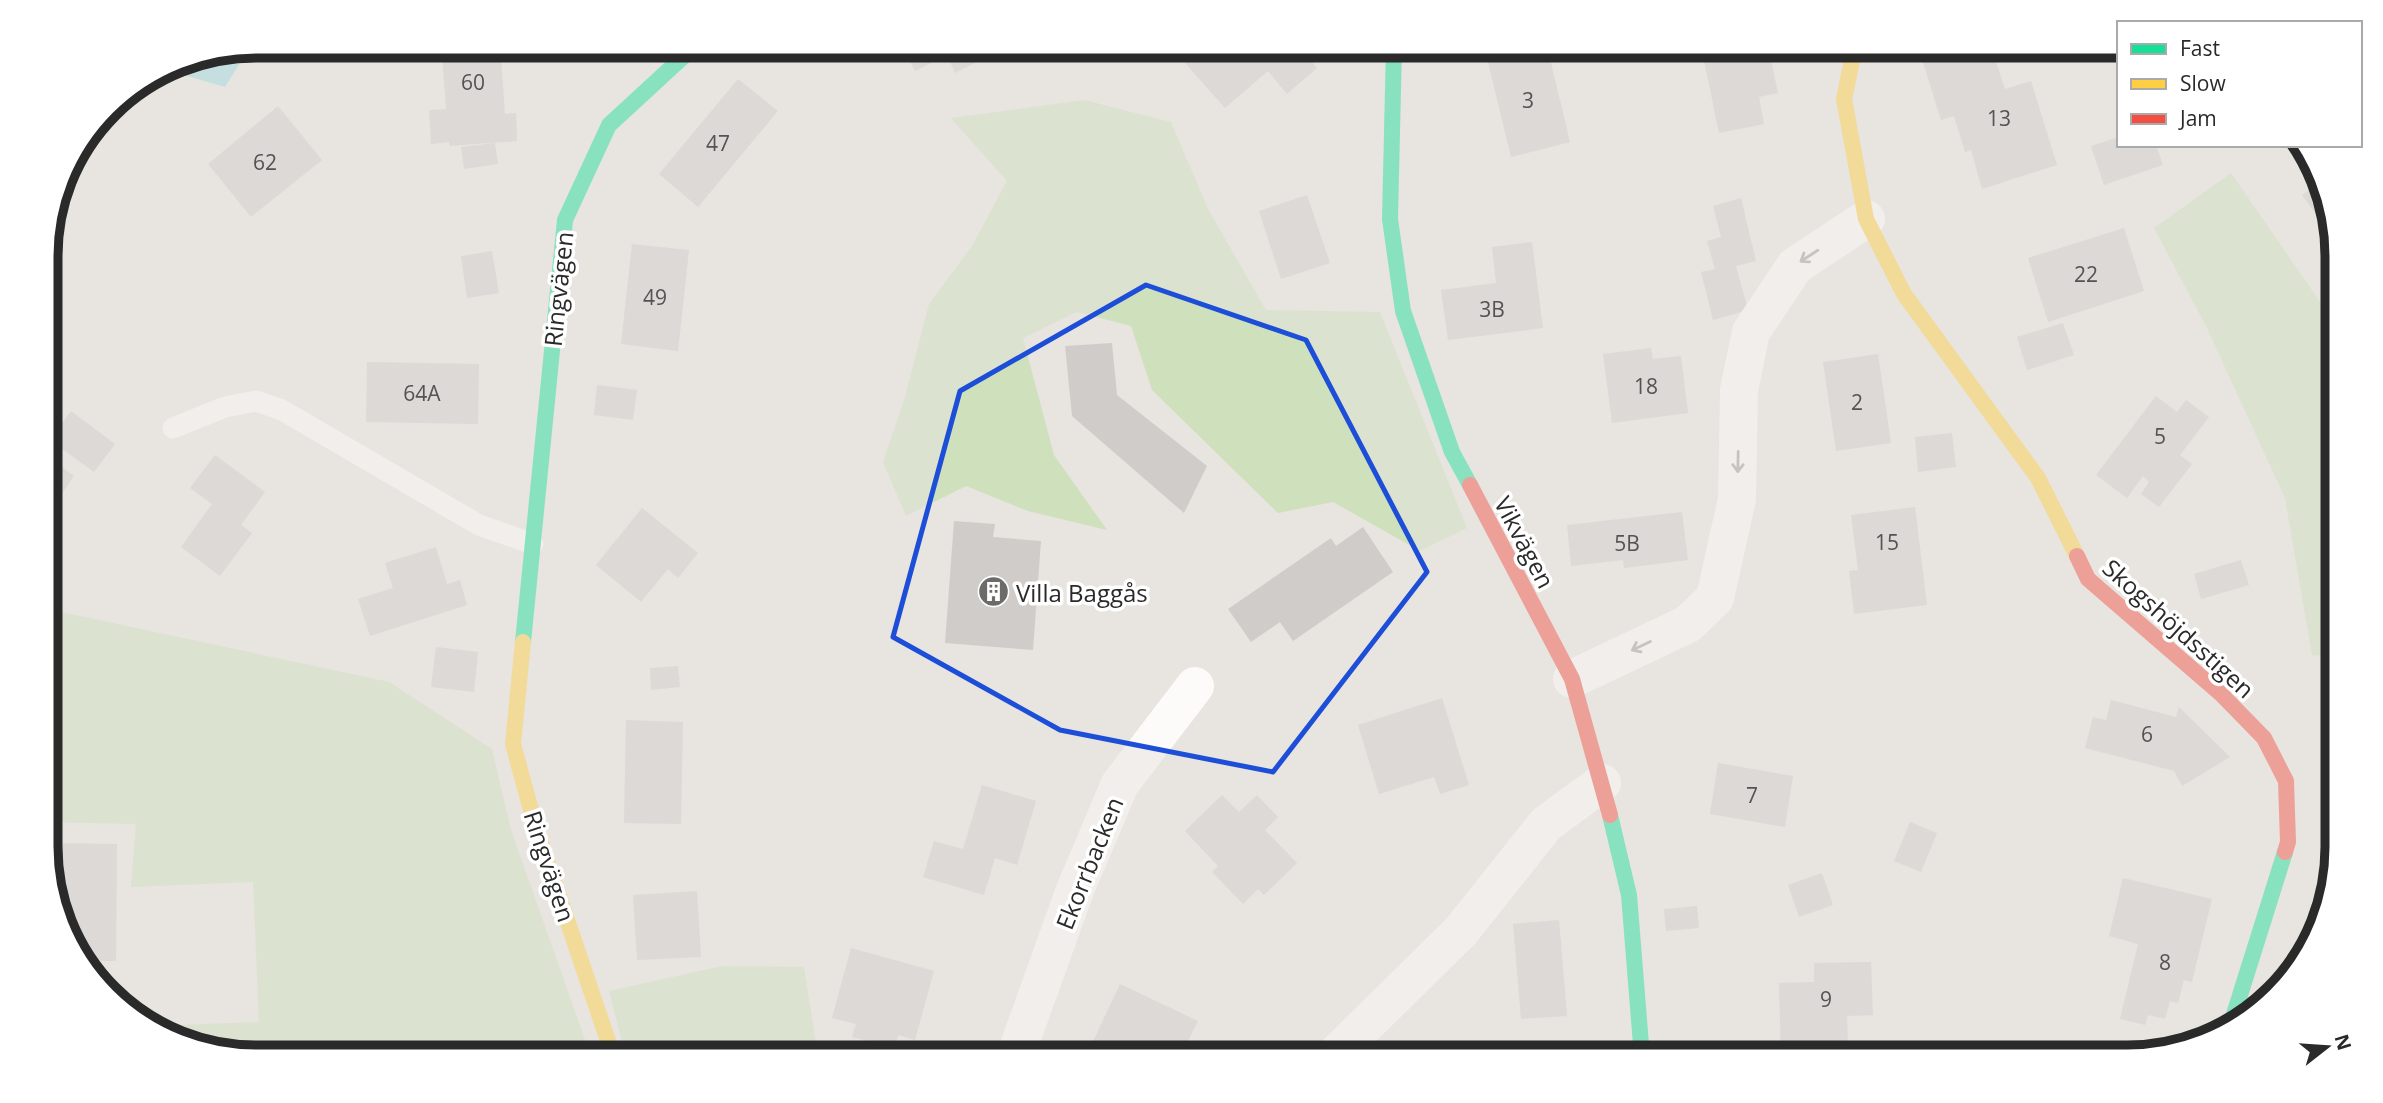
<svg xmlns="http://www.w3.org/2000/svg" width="2383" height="1103" font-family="'Open Sans',sans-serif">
<rect width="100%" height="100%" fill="#e8e4e0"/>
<path fill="#cfe0bc" d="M1084,100L1171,122L1208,209L1266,310L1380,312L1467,528L1420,551L1333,502L1278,513L1152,390L1131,326L1077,312L1023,338L1054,455L1107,530L1028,511L966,486L906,516L883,462L905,397L929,304L972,246L1007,181L951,118Z
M2231,173L2327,312L2336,315L2337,657L2312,655L2285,498L2206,326L2154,228Z
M47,609L389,682L492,749L511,830L590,1054L560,1057H255L175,1041L155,1026L259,1022L253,882L131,887L136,824L47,822Z
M722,966L804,967L818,1057H626L609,991Z"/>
<path fill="#9bd9e2" d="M250,47L225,87L163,69L175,61Z
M68,162L58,240L46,254V241Z"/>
<path fill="#cfccca" d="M418,46H500L505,114L516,113L517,141L449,146V142L431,144L429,110L446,109L442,55L419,56Z
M902,46H996L999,51L955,73L947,55L915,71Z
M1170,46H1298L1317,68L1287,94L1268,71L1225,108Z
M1537,46H1547L1570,142L1511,157L1487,58Z
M1701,46H1768L1778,93L1759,97L1764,124L1719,133Z
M1945,46H1991L2005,89L2031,81L2057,165L1982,189L1971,150L1965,152L1954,116L1941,120L1920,53Z
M738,79L778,111L698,207L659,174Z
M278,106L322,160L251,217L208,164Z
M2119,137V145H2156L2163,165L2104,185L2091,146Z
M495,143L498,164L464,169L461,147Z
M2310,165L2336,228V241L2302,195L2315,186L2303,170Z
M1307,195L1330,263L1281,279L1259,211Z
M1741,198L1756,261L1736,266L1748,310L1713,320L1701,272L1715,269L1707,241L1721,237L1713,206Z
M2124,228L2144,291L2048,322L2028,258Z
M1532,242L1543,328L1448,340L1441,290L1496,283L1492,247Z
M632,244L689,250L678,351L621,344Z
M492,251L499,293L467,298L461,256Z
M2063,323L2074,355L2027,370L2017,337Z
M1112,343L1117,395L1207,466L1184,513L1072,416L1065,346Z
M1651,348L1653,359L1681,356L1688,413L1612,423L1603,354Z
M1878,354L1891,443L1836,451L1823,362Z
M367,362L479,364L478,424L366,422Z
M597,385L637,390L633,420L594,415Z
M2156,396L2177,412L2186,400L2209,417L2180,455L2192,464L2159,507L2141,494L2149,482L2143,476L2127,498L2096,475Z
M71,411L115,444L94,472L50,440Z
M1952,433L1956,467L1918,472L1915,437Z
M46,455L74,476L47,515Z
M215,455L265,492L241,525L252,533L220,576L181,547L212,504L190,488Z
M1915,507L1927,605L1854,614L1849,571L1858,570L1851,515Z
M642,508L698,553L678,578L668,569L641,602L596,565Z
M1682,512L1688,560L1624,568L1623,560L1571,566L1567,525Z
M954,521L995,524L993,537L1041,541L1033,650L945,643Z
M1363,527L1393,572L1293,641L1280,622L1251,642L1228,609L1331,538L1336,546Z
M436,547L447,584L460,580L467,605L370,636L358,599L393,588L385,563Z
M2241,560L2249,585L2201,599L2194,574Z
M436,647L478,652L474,692L431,687Z
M678,666L680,687L651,690L650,668Z
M1442,698L1469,785L1440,794L1434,777L1379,794L1358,725Z
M2111,700L2176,717L2179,707L2230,757L2182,786L2174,771L2085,748L2093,717L2106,720Z
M626,720L683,722L681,824L624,823Z
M1718,763L1793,776L1785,827L1710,814Z
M982,785L1036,801L1017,865L995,858L984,895L923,877L934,841L963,849Z
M1222,795L1239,812L1257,795L1278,817L1265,830L1297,863L1264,895L1258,889L1243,904L1212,872L1218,866L1185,831Z
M1910,822L1937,833L1921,872L1894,861Z
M47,843L117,844L116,961H83L47,876Z
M1822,873L1833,905L1799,917L1788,885Z
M2123,878L2212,899L2192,982L2184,980L2178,1003L2170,1001L2165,1019L2148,1015L2145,1025L2120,1019L2138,944L2109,936Z
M697,891L701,957L637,960L633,895Z
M1697,906L1699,928L1666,931L1664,909Z
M2310,914L2323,919L2321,928L2293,974Z
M1559,920L1567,1016L1521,1019L1513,924Z
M851,948L934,971L915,1040L898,1035L895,1048L852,1037L856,1024L832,1018Z
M1871,962L1873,1015L1847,1016L1848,1046L1859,1045V1057H1781L1779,983L1814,982V963Z
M1120,984L1198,1021L1180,1057H1063L1070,1041L1089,1050Z"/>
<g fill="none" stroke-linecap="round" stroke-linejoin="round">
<path stroke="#fcfbfa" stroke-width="21" d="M173,428L225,407L256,401L282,410L479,525L533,544"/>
<path stroke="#fcfbfa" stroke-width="38" d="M1572,679L1688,624L1715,598L1737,499L1739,390L1751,332L1795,266L1866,219
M1015,1057L1075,890L1120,784L1195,686
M1333,1057L1461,931L1546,824L1602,783"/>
<path stroke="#16e098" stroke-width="16" d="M1394,46L1390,219L1403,311L1452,452L1470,485
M523,642L565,220L609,125L685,55L703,46
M1610,815L1629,895L1642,1057
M2230,1027L2285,852"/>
<path stroke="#ffcf43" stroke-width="16" d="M1855,46L1844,99L1866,219L1904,294L2038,478L2077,556
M523,642L513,744L535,825L609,1044L610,1057"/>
<path stroke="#f24e42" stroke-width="16" d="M1470,485L1572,679L1610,815
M2077,556L2088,579L2221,694L2264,738L2286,781L2288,842L2285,852"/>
</g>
<defs><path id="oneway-shaft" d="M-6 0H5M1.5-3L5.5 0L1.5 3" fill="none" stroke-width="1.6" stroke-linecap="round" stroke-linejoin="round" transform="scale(1.75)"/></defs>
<g stroke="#9e9d9c">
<use href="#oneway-shaft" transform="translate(1809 256) rotate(147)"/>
<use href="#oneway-shaft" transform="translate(1738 462) rotate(91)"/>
<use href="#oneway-shaft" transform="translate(1641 646) rotate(154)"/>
</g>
<path d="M0 0H2383V1103H0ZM1146,285L1306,340L1427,572L1273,772L1060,730L893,637L960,391Z" fill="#e8e4e0" fill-opacity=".55" fill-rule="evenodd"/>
<path fill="none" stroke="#1d4ed8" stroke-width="5" stroke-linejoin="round" d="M1146,285L1306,340L1427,572L1273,772L1060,730L893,637L960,391Z"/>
<defs>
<symbol id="building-disc" viewBox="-11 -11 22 22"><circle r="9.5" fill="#6c6b6a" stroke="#fff"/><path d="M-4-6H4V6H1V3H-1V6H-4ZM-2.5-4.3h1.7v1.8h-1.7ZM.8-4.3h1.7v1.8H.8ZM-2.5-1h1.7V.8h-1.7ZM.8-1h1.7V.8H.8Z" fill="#fff"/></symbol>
</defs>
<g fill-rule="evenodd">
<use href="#building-disc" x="976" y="574" width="35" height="35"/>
</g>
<g text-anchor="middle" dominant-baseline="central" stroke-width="7" stroke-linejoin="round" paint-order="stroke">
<g font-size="21" fill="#545353">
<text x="473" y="82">60</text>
<text x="1528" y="100">3</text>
<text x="1999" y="118">13</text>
<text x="718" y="143">47</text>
<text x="265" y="162">62</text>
<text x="2086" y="274">22</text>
<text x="655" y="297">49</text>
<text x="1492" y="309">3B</text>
<text x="1646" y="386">18</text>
<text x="422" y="393">64A</text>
<text x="1857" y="402">2</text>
<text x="2160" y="436">5</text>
<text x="1887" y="542">15</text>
<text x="1627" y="543">5B</text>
<text x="2147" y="734">6</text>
<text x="1752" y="795">7</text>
<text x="2165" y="962">8</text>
<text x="1826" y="999">9</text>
</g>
<g font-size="24" fill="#2a2a2a" stroke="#fff">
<text transform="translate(558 289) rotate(-84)">Ringvägen</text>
<text transform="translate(1525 542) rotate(62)">Vikvägen</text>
<text transform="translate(2179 628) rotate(42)">Skogshöjdsstigen</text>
<text transform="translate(1089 863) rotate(-68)">Ekorrbacken</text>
<text transform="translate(550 866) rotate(72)">Ringvägen</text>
</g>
<g font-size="24" fill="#2a2a2a" stroke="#fff" text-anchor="start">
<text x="1016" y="592">Villa Baggås</text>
</g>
</g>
<path d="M0 0H2383V1103H0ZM256 58H2127A198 198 0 0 1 2325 256V847A198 198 0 0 1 2127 1045H256A198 198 0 0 1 58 847V256A198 198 0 0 1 256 58Z" fill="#fff" fill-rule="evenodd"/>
<path fill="none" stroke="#2a2a2a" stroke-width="9" d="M256 58H2127A198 198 0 0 1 2325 256V847A198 198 0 0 1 2127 1045H256A198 198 0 0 1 58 847V256A198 198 0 0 1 256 58Z"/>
<rect x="2117" y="21" width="245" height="126" fill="#ffffff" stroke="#aaaaaa" stroke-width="2"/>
<rect x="2131" y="44" width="35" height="10" fill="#16e098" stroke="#aaaaaa" stroke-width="2"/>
<text x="2180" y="56" font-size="21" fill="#2a2a2a">Fast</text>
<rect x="2131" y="79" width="35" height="10" fill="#ffcf43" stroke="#aaaaaa" stroke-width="2"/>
<text x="2180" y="91" font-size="21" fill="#2a2a2a">Slow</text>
<rect x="2131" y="114" width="35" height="10" fill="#f24e42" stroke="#aaaaaa" stroke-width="2"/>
<text x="2180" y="126" font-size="21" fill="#2a2a2a">Jam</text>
<g transform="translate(2327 1047) rotate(73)" stroke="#ffffff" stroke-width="5" paint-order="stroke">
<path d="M0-5L12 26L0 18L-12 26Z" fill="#2a2a2a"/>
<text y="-10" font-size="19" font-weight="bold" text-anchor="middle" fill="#2a2a2a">N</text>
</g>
</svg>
